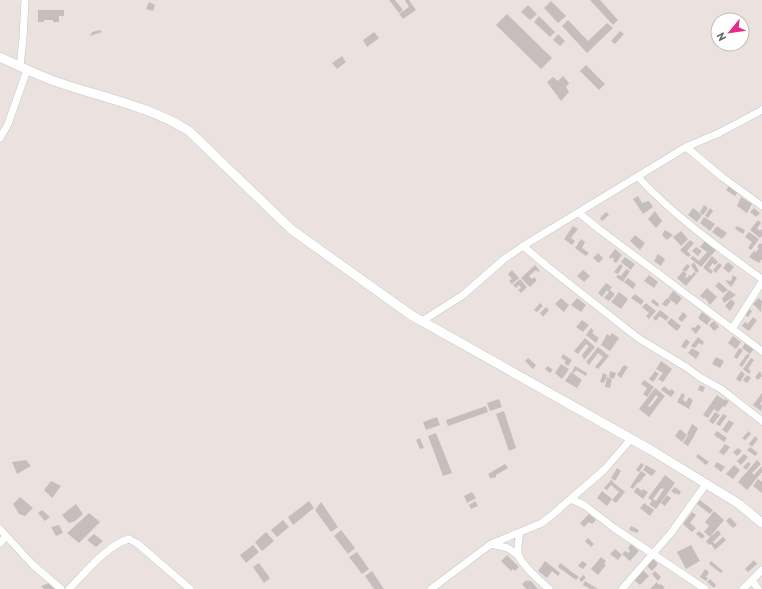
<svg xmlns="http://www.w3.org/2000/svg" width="762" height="589" font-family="'PT Sans',sans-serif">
<rect width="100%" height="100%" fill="#ebe2df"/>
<path fill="#c6bebd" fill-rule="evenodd" d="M389,0H395L403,10L399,13Z
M405,0H409L416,10L403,19L399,14L409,7Z
M590,0H600L618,20L613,25Z
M551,1L566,16L558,23L544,8Z
M149,2L155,5L153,11L146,9Z
M528,5L537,14L530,20L521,12Z
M38,10H64V16H59V22H53V20H44V22H38Z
M507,14L552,58L541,69L496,25Z
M539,16L555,32L550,37L534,22Z
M568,20L588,41L607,23L613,28L587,53L562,26Z
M100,30L102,32L90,36L92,32Z
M620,31L624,34L615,44L611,41Z
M374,32L379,38L367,47L363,40Z
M558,34L565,41L560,46L553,40Z
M342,56L346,62L337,69L332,63Z
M586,65L605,84L599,90L580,71Z
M563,76L569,83L566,87L569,92L561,101L547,82L553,77L558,81Z
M729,186L738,192L735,196L726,190Z
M638,196L642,203L649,201L653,207L643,214L633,199Z
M741,197L752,204L747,213L737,206Z
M704,205L708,208L703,215L700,212Z
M693,208L702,215L697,222L688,215Z
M710,208L713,211L708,218L705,216Z
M754,208L760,213L756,217L750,212Z
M655,211L662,221L656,228L648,219Z
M606,212L609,215L602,221L600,218Z
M704,217L715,224L710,231L700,223Z
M758,220L761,223L757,228L760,231L762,229V236L760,238L750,230Z
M573,226L578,229L571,238L575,241L572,245L564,239Z
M717,226L727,233L722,239L712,232Z
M737,226L745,230L743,234L735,229Z
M665,230L673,235L667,240L662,235Z
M681,231L688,239L681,246L673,237Z
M749,232L759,239L751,250L748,248L752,242L745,237Z
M635,235L645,243L640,250L630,241Z
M581,239L585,242L582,248L589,253L586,256L575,248Z
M690,240L694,243L687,251L691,255L688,257L680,250Z
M705,241L716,250L701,267L690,258L693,256L699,261L707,252L700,247Z
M760,243L762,244V259L759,263L749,257L754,251L756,252L759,248L757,247Z
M696,247L702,251L698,256L692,251Z
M615,249L622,255L616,263L613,261L614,259L613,257L611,259L609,257Z
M598,253L603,258L599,263L593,258Z
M658,254L665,259L661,266L654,261Z
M712,256L718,262L715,265L713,263L709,268L713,271L711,274L703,268Z
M625,257L635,264L631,270L621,262Z
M694,262L699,271L696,273L691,265Z
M728,262L734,267L729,273L723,268Z
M719,263L722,265L716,273L713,270Z
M620,264L623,266L618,274L614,272Z
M687,264L690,266L686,272L682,270Z
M535,265L540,271L538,272L536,270L529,276L532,279L534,277L537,280L530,287L521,278Z
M626,269L630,271L623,282L616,277L618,275L621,276Z
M512,270L519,278L512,284L509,281L512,279L508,274Z
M583,270L590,276L584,282L577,276Z
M683,271L687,274L685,277L687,278L689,275L691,276L694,272L696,274L686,286L677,278Z
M649,275L658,282L654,288L644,281Z
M733,275L737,278L731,287L725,280L731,281Z
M628,278L636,284L633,289L624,282Z
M520,279L527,287L521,293L518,290L521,288L519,285L516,288L513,285Z
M719,282L728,290L723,293L715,286Z
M606,283L612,287L610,290L615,294L609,301L604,298L609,292L607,290L602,297L598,293Z
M707,288L717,297L710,305L705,298L704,299L700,296Z
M729,290L736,295L724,303L722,299Z
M673,291L682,298L677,305L668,298Z
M619,292L628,299L621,309L611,302Z
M635,294L644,301L641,305L631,298Z
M561,298L569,305L564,312L555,304Z
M577,298L586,305L581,312L571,305Z
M667,298L671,301L666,307L662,304Z
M759,298L762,301L761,312L753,304Z
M653,299L659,304L658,307L651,302Z
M731,299L735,303L730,311L725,306Z
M540,303L543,306L537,312L534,310Z
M646,303L656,311L649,319L646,316L649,313L642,307Z
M546,307L549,310L543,317L540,313Z
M749,309L752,311L748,317L745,315Z
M660,310L669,317L666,321L660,316L656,321L653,318Z
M683,312L687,316L682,322L678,319Z
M702,312L711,319L707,325L698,318Z
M753,317L757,320L749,331L742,326L745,322L748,324Z
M671,318L681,326L677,331L667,323Z
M582,320L589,325L583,332L576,327Z
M714,321L719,327L714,331L709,325Z
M698,324L701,327L696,334L691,329L693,327L695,328Z
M591,328L594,331L592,333L599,338L596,343L586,335Z
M612,333L619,338L610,351L601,345L607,334L610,336Z
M733,336L741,342L736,349L728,343Z
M698,337L704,342L702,345L699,343L695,348L691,346Z
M585,338L595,347L584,360L582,355L589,346L586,344L578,354L574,351Z
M686,339L690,342L685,349L681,346Z
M745,343L754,349L750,354L742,348Z
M598,347L609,356L598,369L595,367L603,357L598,353L589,365L586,362Z
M692,348L700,353L696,359L688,353Z
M739,348L743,350L737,359L734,357Z
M563,354L572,360L568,366L564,363L566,361L561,358Z
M747,354L750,355L742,367L739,365Z
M716,357L724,361L720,368L712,364Z
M528,358L536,365L533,369L525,361Z
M751,358L754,360L748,369L751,371L749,374L743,369Z
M661,361L672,369L663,382L658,379L663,373L656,369Z
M561,364L569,369L562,379L555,373Z
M624,365L628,367L621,378L617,375Z
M548,366L553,370L550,373L545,369Z
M575,366L587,373L586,376L576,370L574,373L572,372Z
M610,371L616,373L614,379L609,377Z
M655,371L659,374L653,382L649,379Z
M741,371L745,374L740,382L736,379Z
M760,371L762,376L758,380L755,377Z
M571,372L582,380L577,388L565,381Z
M603,373L607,375L604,383L600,382Z
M747,375L751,378L747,383L743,380Z
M607,377L612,379L610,388L605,387Z
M644,380L654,387L647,397L643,394L647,388L641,384Z
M700,385L705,387L703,392L698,390Z
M664,386L670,391L671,389L675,392L671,397L661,390Z
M655,388L665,396L649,417L639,409ZM656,395L658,397L650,407L648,406Z
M682,393L685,395L683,400L686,402L689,397L693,400L689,409L677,402Z
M762,393V401L760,404L762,405L761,411L753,405Z
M717,395L724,400L725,399L729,401L725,407L723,406L718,412L714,409L708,418L703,415Z
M499,399L502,407L490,411L487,403Z
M486,406L488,412L448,426L446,420Z
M504,411L516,448L509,451L496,414Z
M715,412L720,415L713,424L709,421Z
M723,414L727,416L720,426L716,424Z
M437,417L440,425L426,430L423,422Z
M729,420L734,423L727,433L722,430Z
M692,424L698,428L693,438L687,434Z
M680,429L687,435L682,442L675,436Z
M717,431L727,438L724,442L714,435Z
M749,431L751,434L745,440L742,438Z
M436,433L452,473L443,476L428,436Z
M688,435L693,438L688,446L683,443Z
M755,436L758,439L752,447L749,444Z
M420,438L424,448L420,449L416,440Z
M725,444L730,447L724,455L719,452Z
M750,447L758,453L755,456L747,450Z
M738,448L742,451L737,456L733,452Z
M698,454L709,462L706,465L696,457Z
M744,454L748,457L741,465L737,461Z
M26,460L31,466L17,474L12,462Z
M757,460L761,464L752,473L754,475L762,466V472L747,490L738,482Z
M717,462L725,467L721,472L714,466Z
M748,462L751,464L746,470L743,467Z
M641,463L644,465L639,472L636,470Z
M505,464L508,468L496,475V477L494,478L493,477L491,479L488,474Z
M646,465L656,471L652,476L643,470Z
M734,465L740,470L733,479L726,474Z
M617,468L621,471L615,481L611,478Z
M641,471L646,474L639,483L638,482L633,489L630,487Z
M665,475L675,483L656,509L649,504L652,501L648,498ZM661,488L664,489L656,501L653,499Z
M758,479L762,482V493L753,486Z
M611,480L614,482L613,484L614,483L625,492L616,503L612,500L619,492L611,485L607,490L604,488Z
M51,481L61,486L52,498L44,490Z
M637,487L642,491L643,489L648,492L643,499L634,492Z
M675,487L681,492L679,495L676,493L675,494L671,491Z
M602,491L612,499L607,506L597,498Z
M472,492L476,498L467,503L464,496Z
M667,495L671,498L665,506L661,503Z
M20,497L33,508L25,516L19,514L13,504Z
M700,500L713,510L710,514L697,504Z
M309,501L314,508L293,525L288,517Z
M475,501L478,506L471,509L469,505Z
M321,502L338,527L331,532L315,510Z
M644,503L654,510L650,516L640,508Z
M76,504L83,514L75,521L69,523L62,515Z
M42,510L50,517L45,521L38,513Z
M714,511L724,520L710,537L704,532L709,526L705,522Z
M692,512L696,515L690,523L696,528L692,532L683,524Z
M89,513L100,522L79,543L67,533Z
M589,514L596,520L592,524L589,522L584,527L580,523Z
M730,517L737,525L733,528L726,521Z
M283,520L289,527L277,537L271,530Z
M59,525L63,533L56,536L51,527Z
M631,526L639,530L637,533L629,530Z
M341,530L355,548L348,554L334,536Z
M718,530L721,534L713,542L715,544L723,537L726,540L715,550L711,544L709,545L706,541Z
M699,531L705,536L702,539L696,534Z
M266,532L274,541L262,551L255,542Z
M94,534L103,541L96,547L87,540Z
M588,538L594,544L591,547L585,541Z
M631,544L639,551L630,561L622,554L625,551L628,553L630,551L628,548Z
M253,545L259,552L246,563L240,555Z
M691,545L700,561L686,569L677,552Z
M615,549L622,555L618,560L610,554Z
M357,552L369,569L362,574L349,557Z
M507,555L519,567L515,571L513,569L511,571L501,561Z
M601,557L606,561L604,564L606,565L598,575L591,569Z
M653,559L658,564L652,571L647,566Z
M754,560L757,564L748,572L745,569Z
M545,561L560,573L558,576L552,571L547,578L538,571Z
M582,561L587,564L583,569L578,566Z
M711,561L723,571L721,573L709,564Z
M259,563L270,578L264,583L253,567Z
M560,563L579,577L576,580L558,567Z
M705,569L709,572L706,577L708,578L706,581L700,577Z
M643,570L649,576L640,585L634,580Z
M372,571L384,589H374L365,576Z
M655,571L661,577L658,581L652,574Z
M583,575L586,577L582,582L579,580Z
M710,579L716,585L714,588L707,582Z
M527,580L528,582L530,580L538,589H526L522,584Z
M585,581L598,589H590L583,585Z
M657,582L659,585L661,584L665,588L663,589H650Z
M49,583L58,589H44L41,586Z"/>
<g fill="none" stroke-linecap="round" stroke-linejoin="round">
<defs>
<path id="minor" d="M20,67L23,38L25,0
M0,138L8,124L27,70
M686,147L722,177L762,206
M638,177C673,215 720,249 762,279
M579,213L600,230L762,351
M523,246L548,267L638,338L686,367L701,378L721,389L762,421
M422,321L463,295L503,260L523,246L686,147L719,133L762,110
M732,329L762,282
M571,499L584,505L614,528L705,589
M0,529L32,564L61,589
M520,532C519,539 516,550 519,557C524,566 541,582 549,589
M0,543L6,536
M491,544L508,548L519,556
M752,580L758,589
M69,589C85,573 107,545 129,539L138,544L190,589
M431,589L491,544L542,523L552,515L604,470L631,439
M622,589L671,533L706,484
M743,589L762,570"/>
<path id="secondary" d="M0,57C21,67 41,77 63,84C105,98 151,107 189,131L292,230L411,315L651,450L739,504L762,523"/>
</defs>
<use href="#minor" stroke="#c1c8c8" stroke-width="8"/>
<use href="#secondary" stroke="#bfc8c8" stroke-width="10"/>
<use href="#minor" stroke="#fff" stroke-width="7"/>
<use href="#secondary" stroke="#fff" stroke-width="9"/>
</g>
<g transform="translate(730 32) rotate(241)"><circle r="19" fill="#ffffff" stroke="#bcbfbf"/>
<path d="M0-3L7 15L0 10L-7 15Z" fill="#e22e8a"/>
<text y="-6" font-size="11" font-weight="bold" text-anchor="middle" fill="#586060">N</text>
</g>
</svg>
